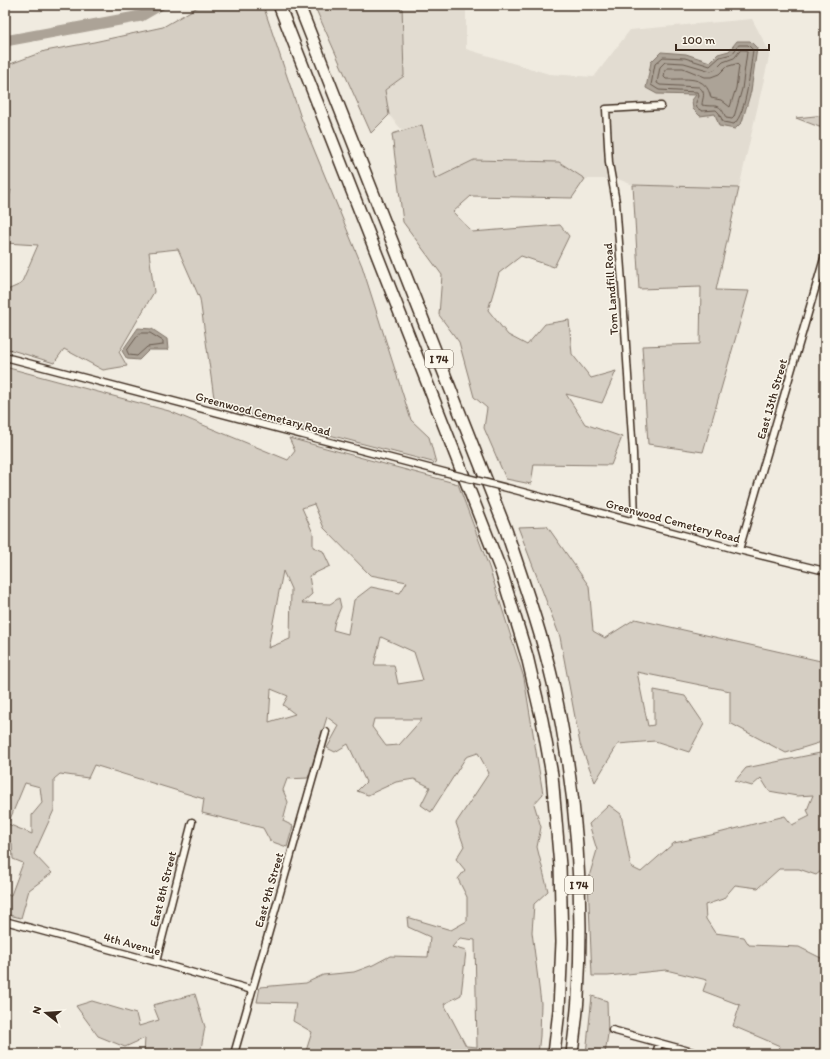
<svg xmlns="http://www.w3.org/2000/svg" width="830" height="1059" font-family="Itim,sans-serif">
<rect width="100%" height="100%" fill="#f0ebe0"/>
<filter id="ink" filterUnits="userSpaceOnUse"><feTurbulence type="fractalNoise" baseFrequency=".025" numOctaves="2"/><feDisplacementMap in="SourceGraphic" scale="8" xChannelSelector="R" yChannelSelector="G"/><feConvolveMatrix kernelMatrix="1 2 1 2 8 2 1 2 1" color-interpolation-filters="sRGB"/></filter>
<g filter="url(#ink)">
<path fill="#e2dcd1" d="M402,5H466V49L549,74L594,77L630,30L752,19L770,53L739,188L633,185L618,179H585L559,162L474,160L435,179L422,126L403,131L389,115L385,91L404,76Z"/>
<path fill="#d5cec3" stroke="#887c70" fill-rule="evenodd" d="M201,5H263L301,118L362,266L411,420L429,437L436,463L215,405L200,299L178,249L149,252L154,292L119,352L127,366L103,370L64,349L54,363L5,348V291L21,284L38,245L5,243V212L11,190L5,192V66L45,51L94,42L163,27Z
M314,5H402L404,76L385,90L389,115L371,133Z
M825,115V137L822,128L796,118Z
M422,125L435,179L474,160L559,162L585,179L572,198L471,196L453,212L472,232L560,225L569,236L554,267L521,256L499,273L488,310L508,335L527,345L545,324L569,320L572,354L591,378L616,371L602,403L566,394L585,424L622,437L611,465L534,464L531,484L506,479L484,428L487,408L474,397L459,342L439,315L442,275L403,222L392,134Z
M633,185L739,188L716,290L749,291L703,452L648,444L642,346L700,344L701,287L639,289Z
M5,367L169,411L288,460L295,451L289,438L458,484L489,567L524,678L543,794L534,804L541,827L537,847L548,891L534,904L532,932L541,1003L540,1036L538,1054H305L312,1032L293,1021L296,1003L257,1002L260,987L306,983L323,975L354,972L373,965L390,956L428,957L430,937L408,927L407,917L451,930L467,921V897L458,879L465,870L456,859L464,846L456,823L489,773L478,753L466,757L431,812L421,805L430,787L414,779L396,782L368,795L357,791L366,782L348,744L335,752L327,748L339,726L327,717L308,778L287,779L283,790L288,802L283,821L293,826L287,847L270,841L263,828L202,813L204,799L94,765L88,778L60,774L54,779V810L34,854L52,873L29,890L21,918L5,914V895H11L23,863L13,859L12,843L5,839ZM314,504L324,528L370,575L407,582L400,593L371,587L354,600L348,634L333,630L335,621L341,607L339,598L330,604L302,603L312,594L309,576L330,566L323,551L313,547V533L302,508ZM283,571L291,589L290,639L268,648ZM381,637L414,652L423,680L398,684L394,665H374ZM271,689L288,696L283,705L295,714L269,722ZM374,719H422L399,745L386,746L372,727ZM25,783L40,787L42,803L32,815V834L8,824ZM460,938L475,940L477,1047L466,1046L444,1004L461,995L466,951L452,947Z
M547,526L589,586L593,631L605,638L635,619L825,662V741L786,753L730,723V691L637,672L648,726L654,725V690L685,696L704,724L689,752L655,741L618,744L595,782L580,744L560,637L518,527Z
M820,753H825V868L816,875L799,869H779L758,888L735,885L723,899L705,905L706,919L715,933L744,937L749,945L799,947L825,960V1054H778L780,1046L733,1026L740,1005L703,991L707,980L666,970L608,976H592L588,880L597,850L589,824L609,805L621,814L631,867L641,872L674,843L711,835L785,816L792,825L810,816L807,810L813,795L797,796L769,791L761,778L752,786L735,781L746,768Z
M195,994L205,1027L200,1054H144L145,1038L125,1047L98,1036L76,1006L92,1001L136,1014L139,1026L159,1020L153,1005Z
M592,996L607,1001L608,1034L605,1054H586Z"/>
<path fill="#aca397" stroke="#7f7367" d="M737,41H750L757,48L751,91L742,122L735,129L719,126L715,114L700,116L693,109L692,100L696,95L657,94L646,88L651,62L661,52L686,54L710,62L718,54L729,51Z
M138,328L152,329L167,339L168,350H149L139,360L127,359L122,351Z"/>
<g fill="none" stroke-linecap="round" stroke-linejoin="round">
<path stroke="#685a4e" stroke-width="1" d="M739,45H748L753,50C750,69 747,112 734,124L723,122L719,113L716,110L702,111L697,108L696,102L699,96L697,92L659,90L651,85L655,64L663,57L685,58L710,66L720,57L732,54Z
M741,50H746L747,52L742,89L734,117L732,119L726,118C719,101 717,108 702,105C702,98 707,93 699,87L660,85L657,83L660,67L665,62L684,63L711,71L716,69L723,62L734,58Z
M737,64L739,66L736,88L730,107L721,100L711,98C706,74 686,80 666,79L664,77L665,70L668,68H683L705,77H711L719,74L726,67Z
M140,333H150L163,341V345L147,347L137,356L129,355L127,351Z"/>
<path stroke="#aca397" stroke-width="11" d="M5,41L141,16L160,5"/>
<defs>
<path id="minor" d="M5,357L444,472
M515,490L739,550L825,571
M635,522L633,453L622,283L616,202L609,163L606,109L661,106
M739,550L825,255
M5,921L156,962L252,990
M156,962L192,822
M612,1030L700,1054
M234,1054L326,732
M656,1054L659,1043"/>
<path id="motorway" d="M279,5L501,571L527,656L542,720L552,775L560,866L562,942L559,1010L554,1054
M299,5L506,530C523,581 541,631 553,683C576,785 584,892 578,997C577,1016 574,1035 572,1054"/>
</defs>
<use href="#minor" stroke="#3b2a1e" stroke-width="9"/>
<use href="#motorway" stroke="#3b2a1e" stroke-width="14"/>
<use href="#minor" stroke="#fbf7ec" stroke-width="6"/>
<use href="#motorway" stroke="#fbf7ec" stroke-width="11"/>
<defs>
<path id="minor-bridge" d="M444,472L515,490"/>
</defs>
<use href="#minor-bridge" stroke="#3b2a1e" stroke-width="9" stroke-linecap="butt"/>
<use href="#minor-bridge" stroke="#fbf7ec" stroke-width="6"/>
</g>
</g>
<g text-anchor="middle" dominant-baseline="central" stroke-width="3" stroke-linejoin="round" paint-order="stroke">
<g fill="#fbf7ec" stroke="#75685c" stroke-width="1">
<rect x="425" y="350" width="28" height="18" rx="3"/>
<rect x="565" y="876" width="28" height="18" rx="3"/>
</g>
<g font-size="11" font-weight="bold" fill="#3b2a1e">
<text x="439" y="359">I 74</text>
<text x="579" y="885">I 74</text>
</g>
<g font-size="12" fill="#3b2a1e" stroke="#fbf7ec">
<text transform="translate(611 289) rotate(-94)">Tom Landfill Road</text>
<text transform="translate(772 399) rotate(-74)">East 13th Street</text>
<text transform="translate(263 414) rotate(15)">Greenwood Cemetary Road</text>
<text transform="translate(673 521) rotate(15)">Greenwood Cemetery Road</text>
<text transform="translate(163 889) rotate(-76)">East 8th Street</text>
<text transform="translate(269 890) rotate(-74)">East 9th Street</text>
<text transform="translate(132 944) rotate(15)">4th Avenue</text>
</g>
</g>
<rect width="830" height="1059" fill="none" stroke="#fbf7ec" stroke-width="20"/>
<rect x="10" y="10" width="810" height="1039" fill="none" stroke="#3b2a1e" stroke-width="1.5" filter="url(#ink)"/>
<g transform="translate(46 1013) rotate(287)" stroke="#fbf7ec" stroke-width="3" paint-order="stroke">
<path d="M0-3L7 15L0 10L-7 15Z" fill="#3b2a1e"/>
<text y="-6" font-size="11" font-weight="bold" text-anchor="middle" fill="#3b2a1e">N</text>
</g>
<path d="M676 44v6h93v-6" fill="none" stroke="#3b2a1e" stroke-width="2"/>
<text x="682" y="44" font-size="12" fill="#3b2a1e" stroke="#fbf7ec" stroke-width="3" paint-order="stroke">100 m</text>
</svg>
